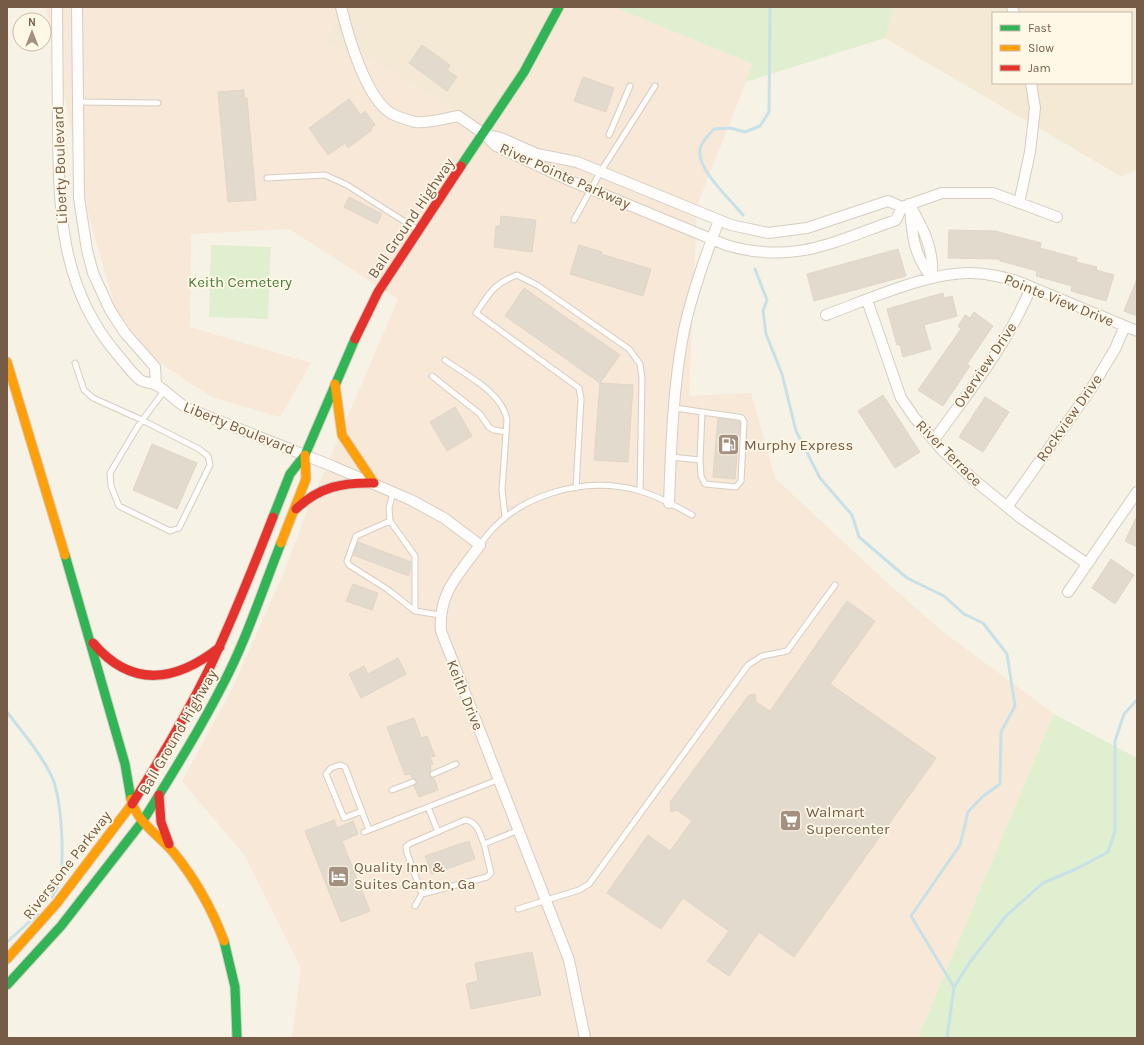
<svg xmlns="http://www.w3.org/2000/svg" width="1144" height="1045" font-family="Karla,sans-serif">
<rect width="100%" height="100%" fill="#f7f2e6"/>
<path fill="#f3e9d5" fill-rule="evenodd" d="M340,7H569L564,18L487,130L362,54L326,43Z
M893,7H1137V169L1122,177L885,38ZM993,13H1131V83H993Z"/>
<path fill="#f8e8d8" d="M46,7H340L327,43L362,54L487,130L564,18L569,7H614L753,64L697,206L689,396L751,393L775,478L894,589L942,631L1054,714L918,1038H292L301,968L245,856L182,781L232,689L283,574L306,514L398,299L289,229L191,234L190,327L311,363L280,417L211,397L157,361L117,313L90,221Z"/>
<path fill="#dfefcf" d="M614,7H893L885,38L745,82L753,64Z
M211,245L271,247L268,319L209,317Z
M1054,714L1137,758V1038H918Z"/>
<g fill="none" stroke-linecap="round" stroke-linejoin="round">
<path stroke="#c7e1e7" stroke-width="3" d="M743,215C731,200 696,169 700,149C702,141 709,134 714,129L730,128L745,132L760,126L769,112L770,7
M755,269L767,300L763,311L766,334L782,374L796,431L820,478L852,515L859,537L907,578L944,596L964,614L983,623L1007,654L1015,706L1001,732L1000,784L982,797L968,812L960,845L911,916L954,987
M7,712C22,732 40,752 51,775C62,797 65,860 59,884C58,888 54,893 52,897
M7,942L38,914
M947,1038L954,987L970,962L1006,916L1043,883L1076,869L1108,852L1115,831V741L1124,714L1137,700"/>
</g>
<path fill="#e3dace" stroke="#e0d5c8" d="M422,45L450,65L447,70L457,77L447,91L409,63Z
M583,77L614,88L606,112L574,101Z
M244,90V98H247L256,200L228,202L218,92Z
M349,99L361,115L365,111L375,125L371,128L372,130L348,148L345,143L328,155L309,128Z
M349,197L382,214L377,224L344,207Z
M501,216L536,220L532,252L494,247L496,226H500Z
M949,230L995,231L1041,243L1040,248L1077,258L1076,262L1097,267L1096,270L1114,275L1106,301L1071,291L1072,286L1036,276L1037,271L1000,261V259L948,258Z
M579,245L602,252L601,254L651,269L643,296L570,274Z
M898,249L906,276L814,301L807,274Z
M1137,279V316L1124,311Z
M524,288L620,355L600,383L505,316Z
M943,293L944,298L952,296L957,316L924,325L931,349L903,357L900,345H897L887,309Z
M974,312L993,326L967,364L970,366L943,406L918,390L961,329L958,326L965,315L970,318Z
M600,383L633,385L628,462L594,460Z
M883,395L920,452L895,468L858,411Z
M985,397L1009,412L983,452L959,437Z
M455,407L472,436L447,451L430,422Z
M718,418L740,422L735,479L713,477Z
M152,444L197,463L177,509L133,490Z
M1137,516V547L1125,541Z
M358,542L411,562L409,576L353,555Z
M1111,559L1134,575L1115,604L1092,588Z
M353,584L378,593L372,610L346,601Z
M847,601L875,621L830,684L936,758L794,957L759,932L729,976L707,961L729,931L683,898L661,929L607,893L648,835L670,851L692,821L677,810L671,812L670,802L749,695L755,694L756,702L770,711Z
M398,658L406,674L361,698L349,674L364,666L368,674Z
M414,718L421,738L427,736L435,756L430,757L433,764L430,765L431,770L429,774L430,777L434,778L438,790L419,797L414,786L417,780L412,778L410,774L405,775L387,727Z
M334,820L337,828L353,821L358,834L342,841L370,911L341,922L305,831Z
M469,841L475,859L432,874L425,856Z
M532,952L541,995L471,1009L466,984L478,981L475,963Z"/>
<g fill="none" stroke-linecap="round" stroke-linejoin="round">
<defs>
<path id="lane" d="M78,102L158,103
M609,135L630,86
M267,178L325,175L347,185L418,230
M574,220L601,171L655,86
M445,360C466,375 503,393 507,420L502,490L505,517
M75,363L84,390L93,398L142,420L199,449L208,456L210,465L179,528L170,531L119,506L111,486L110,473L138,426L164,391
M432,376L480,414L489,427L494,430L506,432
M671,457L700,460L702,412L675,408
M700,460L701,476L705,484L736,487L741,481L744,422L742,418L738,417L702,412
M576,488L581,399L579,388L476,313C490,293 493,284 517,275L537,285L629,349L640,364L642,379L640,491
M393,492L389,508L390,521L356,536L347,561L349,565L387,589L415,611L440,615
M390,521L415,556V611
M480,545C513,495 583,475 640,491C658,496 676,506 692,515
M433,774L456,764
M392,790L413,782
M428,807L438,832
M362,811L344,818L326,774L331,768L340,765L345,767L369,830
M364,832L500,779
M422,894L407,853L406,847L409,844L465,820C477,821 480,834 484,844
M415,906L422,894L487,877L491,873L484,844L519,830
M518,909L579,890L589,884L748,665L762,656L787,651L835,585"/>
<path id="street" d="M57,7C57,47 58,88 58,128C59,211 60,287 117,354C124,362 131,372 139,379C143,383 151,382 156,385C165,389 176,402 187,408L332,466L411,500L444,518L480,545C459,574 438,593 441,631L569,960L585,1038
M77,7L79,198L87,250L93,273L110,310L125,333L155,367L156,385
M341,7C348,35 366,99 392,114C398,117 408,120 415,122C425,124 447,118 458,116L484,134L496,146L571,181L726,245C794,265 833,242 896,220L902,207
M1012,7L1014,13
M484,134L501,138L537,154L577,162L731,225L768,233L807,228L888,201L902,207L942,193H993L1057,217
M1019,203L1030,152L1035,108L1031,83
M909,204C924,229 934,249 932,278
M910,208C912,235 914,256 932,278
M867,300L901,398L914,417L942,450L974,480L1022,519L1086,563
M826,315C867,300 928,272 971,273C987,273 1002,277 1017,281L1137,331
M934,440C969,391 1008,344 1031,287
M669,503C671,446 673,386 684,330C692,293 706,255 719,220
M1007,507L1091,389L1115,349L1125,326
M1068,592L1137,492"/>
<path id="fast" d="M461,166L524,72L559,7
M273,517L290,474L305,455L355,339
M65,555L125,764L131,799
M142,822C170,778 198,733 222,686C246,641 262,591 281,543
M224,941L235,987L237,1038
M7,985L61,926L142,822"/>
<path id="slow" d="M7,362L65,555
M335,384L342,435L374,483
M281,543L306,479L305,455
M131,799C137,823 159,835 174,853C195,879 212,909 224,941
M7,959L57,903L132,804"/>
<path id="jam" d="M355,339L378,292L461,166
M296,509C319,487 343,482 374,483
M93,643C132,689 176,682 220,647
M159,795L161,822L169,844
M132,804C160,760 186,716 209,669C233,619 253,568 273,517"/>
</defs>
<use href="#lane" stroke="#d6cdc1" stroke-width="7"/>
<use href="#street" stroke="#d6cdc1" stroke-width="12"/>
<use href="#fast" stroke="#d8cfc3" stroke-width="11"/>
<use href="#slow" stroke="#d8cfc3" stroke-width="11"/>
<use href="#jam" stroke="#d8cfc3" stroke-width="11"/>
<use href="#lane" stroke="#fefdfb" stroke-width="5"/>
<use href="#street" stroke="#fefdfb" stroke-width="10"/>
<use href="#fast" stroke="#30b455" stroke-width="9"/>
<use href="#slow" stroke="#ff9f0a" stroke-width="9"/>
<use href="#jam" stroke="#e5322d" stroke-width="9"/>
</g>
<defs>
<symbol id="fuel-square" viewBox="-11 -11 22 22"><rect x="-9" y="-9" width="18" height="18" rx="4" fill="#a3907e" stroke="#fff8e7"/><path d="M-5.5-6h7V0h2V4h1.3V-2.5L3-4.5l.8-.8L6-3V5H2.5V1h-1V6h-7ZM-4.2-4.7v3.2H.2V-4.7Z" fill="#fff"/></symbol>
<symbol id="supermarket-square" viewBox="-11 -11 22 22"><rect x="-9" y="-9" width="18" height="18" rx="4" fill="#a3907e" stroke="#fff8e7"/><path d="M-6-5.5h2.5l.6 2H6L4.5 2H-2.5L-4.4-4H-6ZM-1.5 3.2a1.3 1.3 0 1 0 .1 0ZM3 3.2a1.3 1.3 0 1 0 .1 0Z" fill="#fff"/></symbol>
<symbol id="hotel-square" viewBox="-11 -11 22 22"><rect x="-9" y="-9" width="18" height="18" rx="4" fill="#a3907e" stroke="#fff8e7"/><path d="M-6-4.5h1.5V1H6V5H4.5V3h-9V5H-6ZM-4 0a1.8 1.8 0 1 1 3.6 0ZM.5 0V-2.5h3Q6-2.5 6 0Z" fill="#fff"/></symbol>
</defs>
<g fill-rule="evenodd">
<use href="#fuel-square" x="716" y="432" width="25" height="25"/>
<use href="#supermarket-square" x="778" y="808" width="25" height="25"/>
<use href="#hotel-square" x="326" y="864" width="25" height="25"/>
</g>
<g text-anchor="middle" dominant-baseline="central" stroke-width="3.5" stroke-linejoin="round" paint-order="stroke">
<g font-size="15" fill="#765c46" stroke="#fff8e7">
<text transform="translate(60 165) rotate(-92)">Liberty Boulevard</text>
<text transform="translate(565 176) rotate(24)">River Pointe Parkway</text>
<text transform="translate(411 218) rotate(-56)">Ball Ground Highway</text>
<text transform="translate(1059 300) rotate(22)">Pointe View Drive</text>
<text transform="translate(985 365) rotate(-56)">Overview Drive</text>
<text transform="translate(1069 418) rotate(-55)">Rockview Drive</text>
<text transform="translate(239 428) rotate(22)">Liberty Boulevard</text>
<text transform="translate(949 453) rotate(45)">River Terrace</text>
<text transform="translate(465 695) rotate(68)">Keith Drive</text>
<text transform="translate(178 732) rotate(-60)">Ball Ground Highway</text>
<text transform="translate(67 865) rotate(-52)">Riverstone Parkway</text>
</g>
<g font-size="15" fill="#487c3d" stroke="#fff8e7">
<text x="240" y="282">Keith Cemetery</text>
</g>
<g font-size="15" fill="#765c46" stroke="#fff8e7" text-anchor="start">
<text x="744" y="445">Murphy Express</text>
<text x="806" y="812">Walmart<tspan x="806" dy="17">Supercenter</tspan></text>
<text x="354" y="867">Quality Inn &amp;<tspan x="354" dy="17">Suites Canton, Ga</tspan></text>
</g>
</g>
<rect width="1144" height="1045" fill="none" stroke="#765c46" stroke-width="16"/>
<rect x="992" y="12" width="140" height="72" fill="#fff8e7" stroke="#c8baa7"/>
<rect x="1000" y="25" width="20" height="6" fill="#30b455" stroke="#c8baa7"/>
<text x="1028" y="32" font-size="12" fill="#765c46">Fast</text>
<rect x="1000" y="45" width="20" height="6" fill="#ff9f0a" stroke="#c8baa7"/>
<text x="1028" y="52" font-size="12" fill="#765c46">Slow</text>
<rect x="1000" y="65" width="20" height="6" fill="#e5322d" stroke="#c8baa7"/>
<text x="1028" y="72" font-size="12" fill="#765c46">Jam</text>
<g transform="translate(32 32)"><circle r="19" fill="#fff8e7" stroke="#c8baa7"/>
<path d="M0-3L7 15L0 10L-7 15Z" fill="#a3907e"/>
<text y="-6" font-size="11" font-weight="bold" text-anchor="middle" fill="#765c46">N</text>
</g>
</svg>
